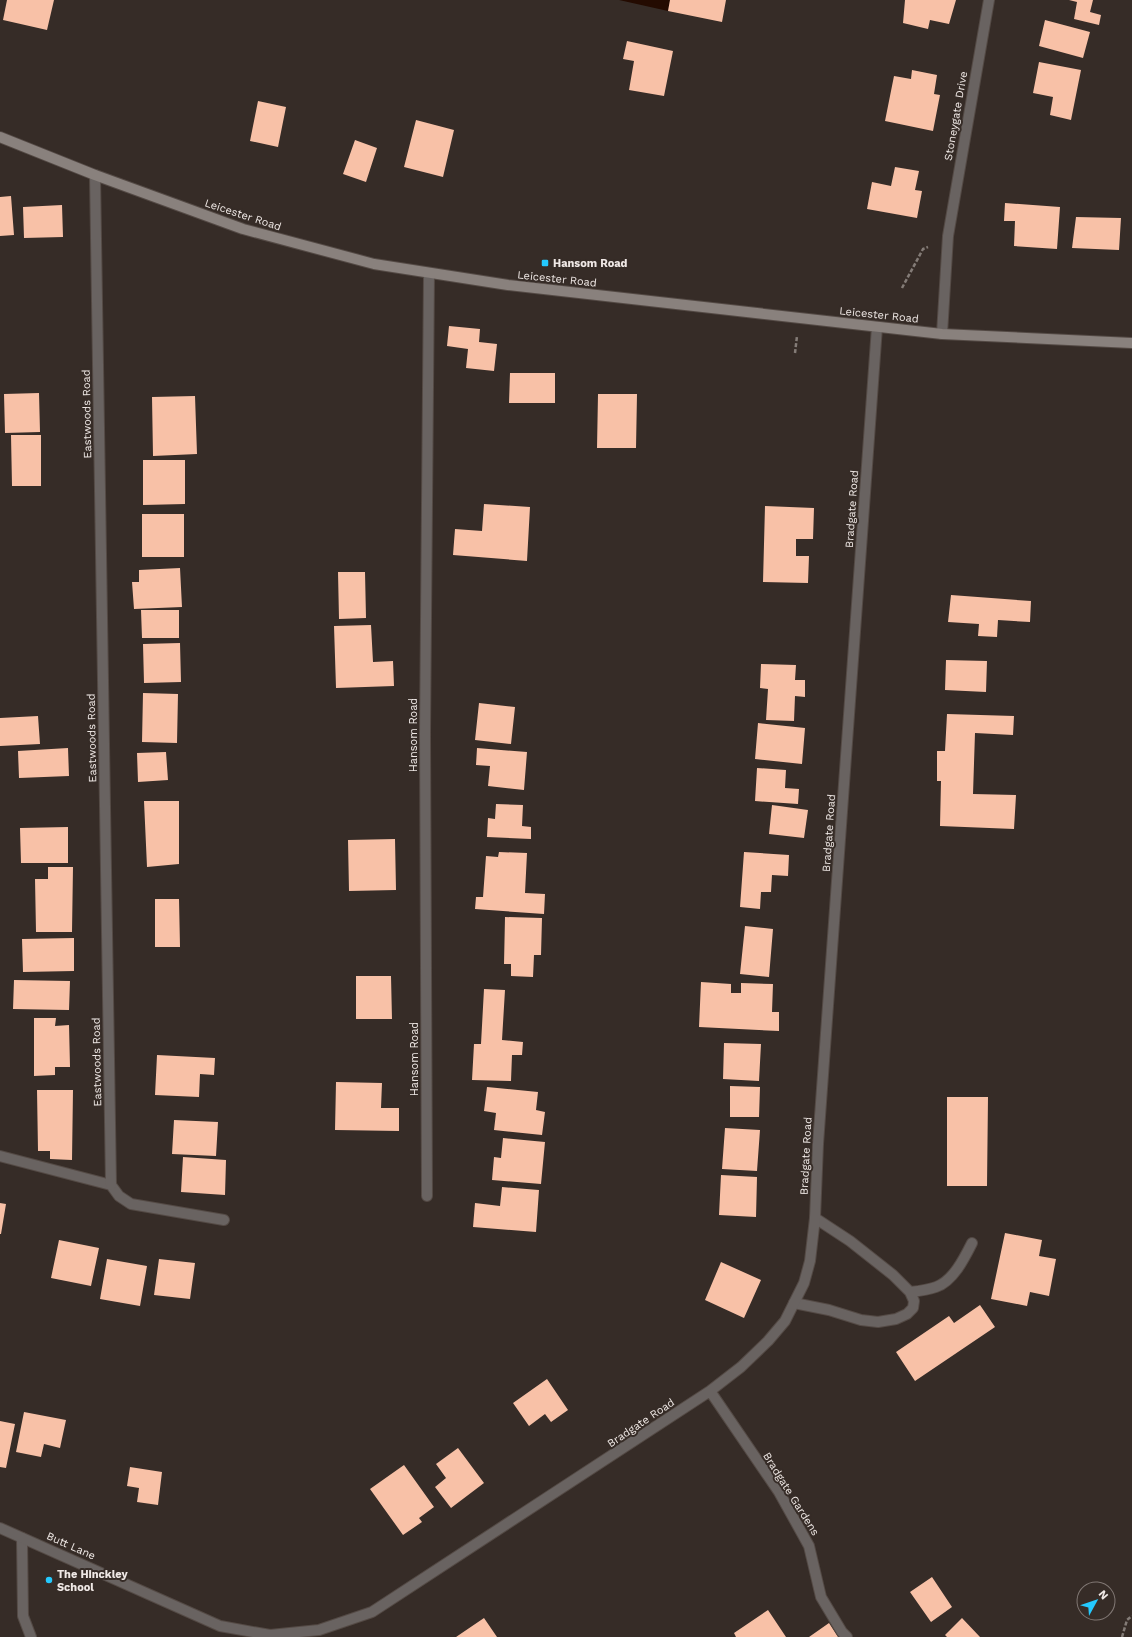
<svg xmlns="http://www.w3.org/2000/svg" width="1132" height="1637" font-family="'Work Sans',sans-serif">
<rect width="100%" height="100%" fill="#362c27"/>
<path fill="#240b01" d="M619,0H670L668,11Z"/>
<path fill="#f8c1a7" d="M7,0H54L47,30L3,20Z
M670,0H726L722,22L668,11Z
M905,0H956L949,24L930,20L928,29L903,23Z
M1069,0H1093L1090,12L1101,15L1099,25L1074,19L1077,2Z
M1045,20L1090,32L1083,58L1039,46Z
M627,41L673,51L664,96L629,90L634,61L623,59Z
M1039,62L1081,70L1071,120L1050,115L1053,97L1033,93Z
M912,70L937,75L934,94L940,95L933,131L885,121L894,76L911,79Z
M258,101L286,107L278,147L250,141Z
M416,120L454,130L443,177L404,167Z
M355,140L377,148L366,182L343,174Z
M895,167L919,171L915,190L922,191L917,218L867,209L872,182L891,186Z
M11,196L14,235L0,236V197Z
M1005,203L1060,207L1057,249L1014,246L1015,221H1004Z
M62,205L63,237L24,238L23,207Z
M1076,217L1121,218L1119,250L1072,248Z
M449,326L480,329L479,342L497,344L494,371L466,368L468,349L447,346Z
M510,373H555V403H509Z
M39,393L40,432L5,433L4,394Z
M598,394H637L636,448H597Z
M195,396L197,454L153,456L152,397Z
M11,435H41V486H12Z
M143,460H185V504L143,505Z
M484,504L530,507L527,561L453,555L455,529L482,531Z
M765,506L814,508L813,539H796V556H809L808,583L763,582Z
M142,514H184V557H142Z
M180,568L182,607L134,609L132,582H139V570Z
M338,572H365L366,618L339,619Z
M951,595L1031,601L1030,622L998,620L997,637L978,636L979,624L948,622Z
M141,610H179V638H142Z
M371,625L373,662L393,661L394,686L336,688L334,626Z
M180,643L181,682L144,683L143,644Z
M946,660L987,661L986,692L945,690Z
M761,664L796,665L795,680H805V697L795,696L794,721L766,720L768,689L760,688Z
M143,693L178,694L177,743L142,742Z
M479,703L515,707L511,744L475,740Z
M947,714L1014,716L1013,735L975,733L973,794L1016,795L1014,829L940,826L941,781H937V751H945Z
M38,716L40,744L0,746V718Z
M758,723L805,728L802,764L755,759Z
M68,748L69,776L19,778L18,751Z
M477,748L527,752L524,790L488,786L490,766L476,765Z
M166,752L168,780L138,782L137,753Z
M757,768L786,770L785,788L799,789L798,804L755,801Z
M144,801H179V864L147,867Z
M496,804L523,805L522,826L531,827V839L487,837L488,818L495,819Z
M772,805L808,810L804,838L769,834Z
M68,827V863H21L20,828Z
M395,839L396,890L349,891L348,840Z
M499,852L527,853L525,893L545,894L544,914L475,909L476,897H483L486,856L498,857Z
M744,852L789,855L788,876L772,875L771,892H761L760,909L740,907Z
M48,867H73L72,932H36L35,879H48Z
M155,899H179L180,947H155Z
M505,917L542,918L541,955H534L533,977L511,976V964H504Z
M745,926L773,929L769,977L740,974Z
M74,938V971L23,972L22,939Z
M356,976H391L392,1019H356Z
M14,980L70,981L69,1010L13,1009Z
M701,982L731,984V993H741V983L773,984L772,1012H779V1031L699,1027Z
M484,989L505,990L502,1040L523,1042L522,1055H512L511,1081L472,1080L474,1044H481Z
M34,1018H56L55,1026L69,1025L70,1067H55V1075L34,1076Z
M724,1043L761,1044L759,1081L723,1079Z
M157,1055L215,1058L214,1075L200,1074L199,1097L155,1095Z
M336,1082L382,1083L381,1108H399V1131L335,1130Z
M730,1086L760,1087L759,1117H730Z
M487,1087L538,1092L536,1110L545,1112L542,1135L494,1130L496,1113L484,1111Z
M37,1090H73L72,1160L50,1159V1151H38Z
M947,1097H988L987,1186H947Z
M174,1120L218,1122L216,1156L172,1154Z
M725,1128L760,1130L757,1171L722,1169Z
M503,1138L545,1142L541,1184L492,1180L494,1157L501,1158Z
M183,1157L226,1160L225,1195L181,1192Z
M721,1175L757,1177L756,1217L719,1215Z
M502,1187L539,1190L536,1232L473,1227L475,1203L500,1206Z
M0,1203L6,1204L1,1234H0Z
M1005,1233L1042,1240L1039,1256L1056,1259L1049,1296L1030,1292L1027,1306L991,1299Z
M59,1240L99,1248L91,1286L51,1278Z
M107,1259L147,1266L140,1306L100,1299Z
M159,1259L195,1263L190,1299L154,1295Z
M721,1262L761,1280L744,1318L705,1300Z
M980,1305L995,1327L915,1381L896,1352L949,1316L954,1323Z
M547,1379L568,1410L551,1422L545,1414L529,1426L513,1403Z
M24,1412L66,1420L60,1448L44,1444L41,1457L16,1452Z
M0,1421L15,1424L6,1468L0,1467Z
M458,1448L484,1483L451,1508L435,1487L446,1478L436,1464Z
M404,1465L434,1507L419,1518L422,1522L403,1535L370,1489Z
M130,1467L162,1472L158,1505L137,1502L139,1488L127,1486Z
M932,1577L952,1607L931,1622L910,1592Z
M768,1610L786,1637H736L734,1633Z
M484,1618L497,1637H456Z
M962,1618L980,1637H947L945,1635Z
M829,1623L838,1637H809Z"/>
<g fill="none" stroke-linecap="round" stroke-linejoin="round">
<defs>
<path id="service" d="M0,1156L111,1185L119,1196L131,1204L224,1220
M910,1292C919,1291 928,1290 936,1287C953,1281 964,1259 972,1243
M794,1303L829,1310L861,1320L878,1322L896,1319L907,1314L913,1308L914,1301L910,1292L893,1275L850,1241L815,1218
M22,1538L23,1616L31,1637"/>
<path id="minor" d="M95,175L111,1185
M942,334L948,236L989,0
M427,1196L425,734L429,273
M710,1391L779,1492L809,1546L821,1597L842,1632L847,1637
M0,1528L220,1626L270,1635L319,1630L372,1612L710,1391L741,1367L768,1341L785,1321L804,1283L810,1261L815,1218L818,1144L877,327"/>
<path id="secondary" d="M0,137L95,175L243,229L374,264L508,285L942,334L1132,343"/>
</defs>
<use href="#service" stroke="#544a45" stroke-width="12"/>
<use href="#minor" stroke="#544a45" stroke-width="12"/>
<use href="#secondary" stroke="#544a45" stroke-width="12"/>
<path stroke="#847c77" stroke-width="2.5" stroke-dasharray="4 2" stroke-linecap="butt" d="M902,288L923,249L928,247
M795,353L797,336
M1122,1637L1127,1620L1132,1616"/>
<use href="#service" stroke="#696361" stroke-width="10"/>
<use href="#minor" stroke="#696361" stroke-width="10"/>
<use href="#secondary" stroke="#89817d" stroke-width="10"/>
</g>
<g fill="#24c9fe" stroke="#362c27" stroke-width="1.5">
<rect x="541" y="259" width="8" height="8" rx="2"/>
<circle cx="49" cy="1580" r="4"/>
</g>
<g text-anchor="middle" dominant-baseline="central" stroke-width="4" stroke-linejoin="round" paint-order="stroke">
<g font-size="11" fill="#efe8e5" stroke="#362c27">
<text transform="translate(956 116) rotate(-80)">Stoneygate Drive</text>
<text transform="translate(243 215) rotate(18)">Leicester Road</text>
<text transform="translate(557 279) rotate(6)">Leicester Road</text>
<text transform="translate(879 315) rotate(6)">Leicester Road</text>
<text transform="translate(87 414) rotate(-91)">Eastwoods Road</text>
<text transform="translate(852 509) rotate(-86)">Bradgate Road</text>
<text transform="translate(413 735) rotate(-90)">Hansom Road</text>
<text transform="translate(92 738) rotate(-91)">Eastwoods Road</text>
<text transform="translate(829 833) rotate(-86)">Bradgate Road</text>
<text transform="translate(414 1059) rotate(-90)">Hansom Road</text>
<text transform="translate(97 1062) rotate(-91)">Eastwoods Road</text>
<text transform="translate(806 1156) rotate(-87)">Bradgate Road</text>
<text transform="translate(641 1423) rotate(-34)">Bradgate Road</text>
<text transform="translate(791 1494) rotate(58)">Bradgate Gardens</text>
<text transform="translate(71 1546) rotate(24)">Butt Lane</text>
</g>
<g font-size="11" font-weight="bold" fill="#efe8e5" stroke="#362c27" text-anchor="start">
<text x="553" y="263">Hansom Road</text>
<text x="57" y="1574">The Hinckley<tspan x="57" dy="13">School</tspan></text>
</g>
</g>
<g transform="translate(1096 1601) rotate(50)"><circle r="19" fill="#362c27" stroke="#807773"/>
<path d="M0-3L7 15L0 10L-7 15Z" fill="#24c9fe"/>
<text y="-6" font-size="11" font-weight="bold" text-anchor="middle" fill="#efe8e5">N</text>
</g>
</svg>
